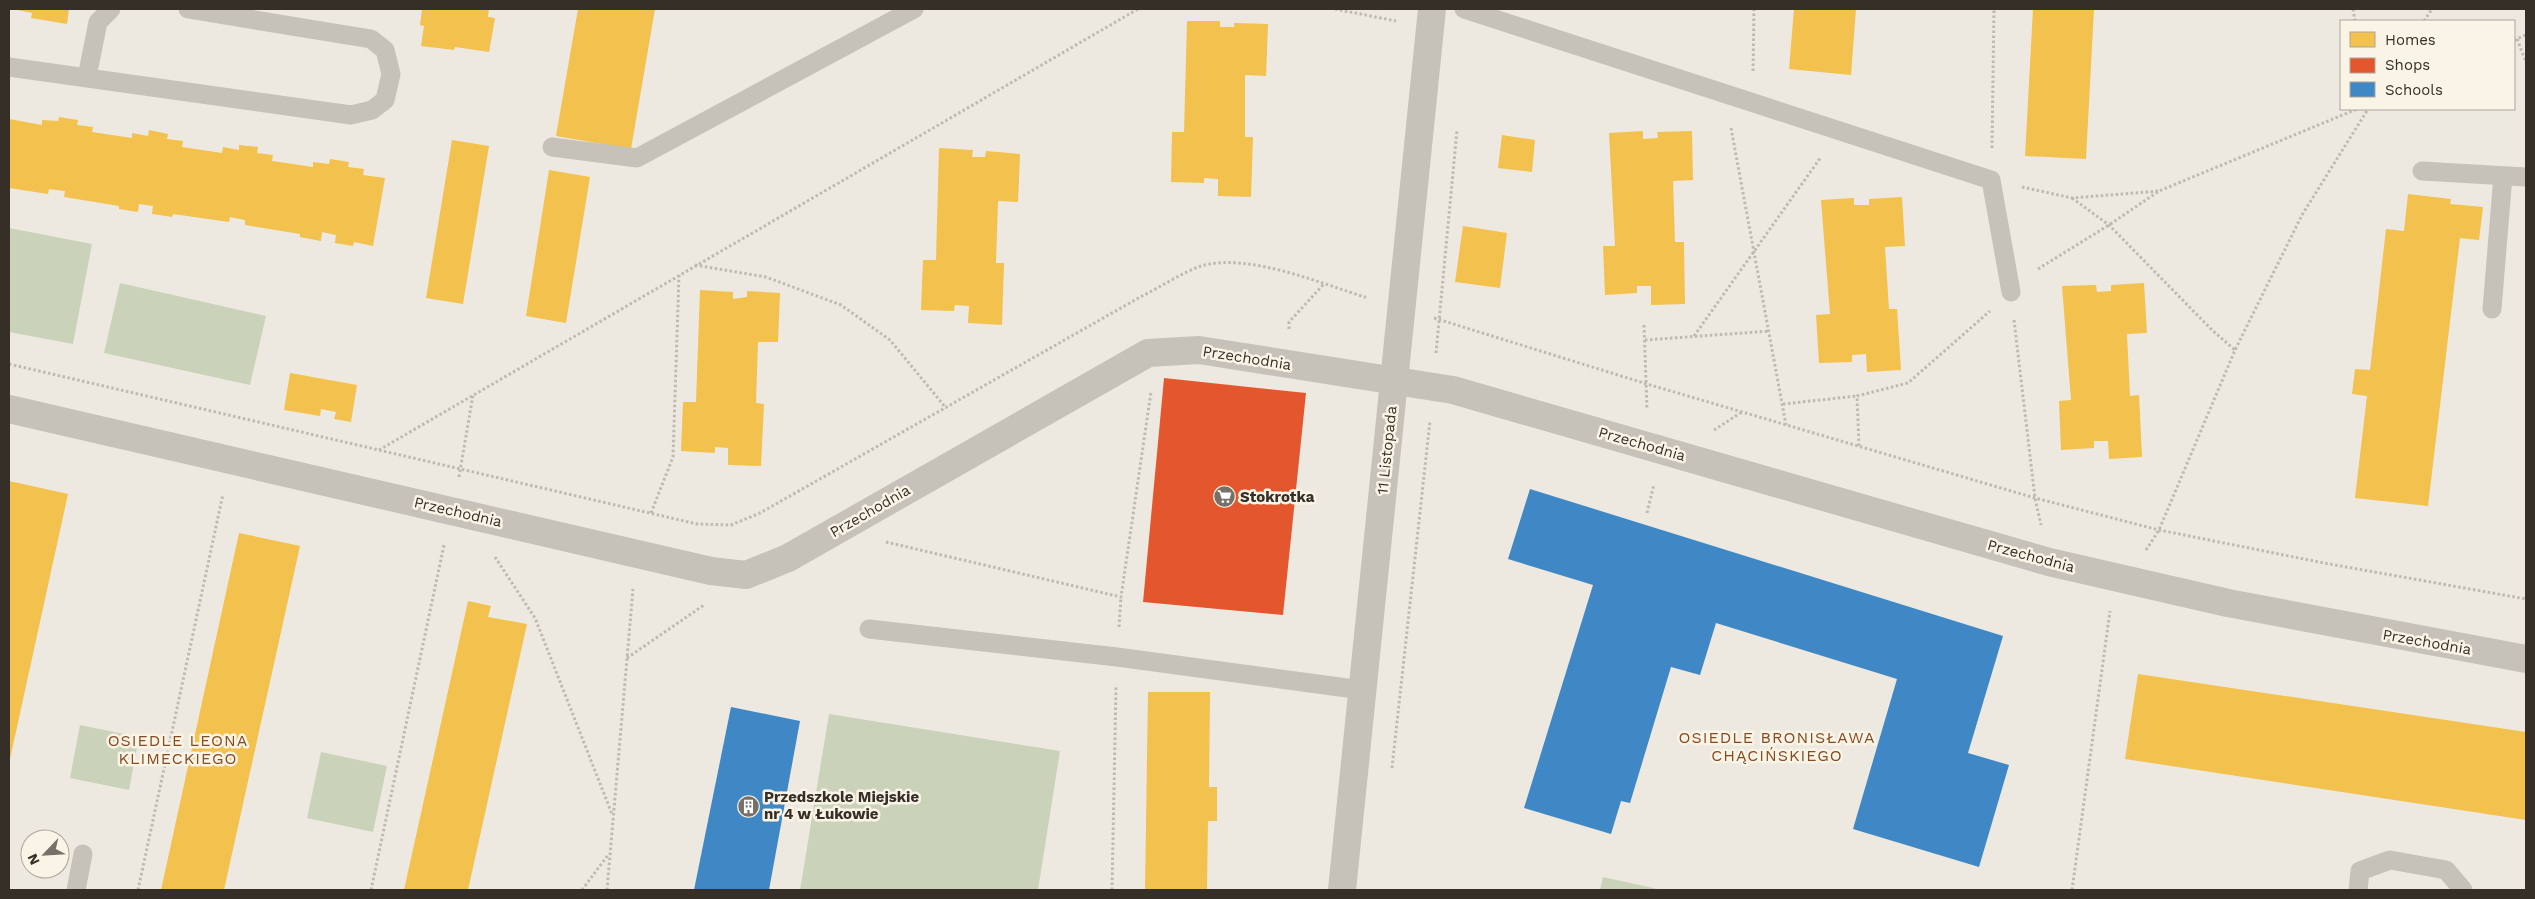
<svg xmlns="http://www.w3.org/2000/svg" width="2535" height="899" font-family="'Work Sans',sans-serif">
<rect width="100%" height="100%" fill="#ede9e0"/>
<path fill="#cad3ba" d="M9,228L92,244L73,344L9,332Z
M120,283L266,316L250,385L104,353Z
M829,714L1060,751L1038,890H800Z
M80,725L139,737L129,790L70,778Z
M321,752L387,766L373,832L307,818Z
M1603,877L1662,890H1600Z"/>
<path fill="#f2c14e" d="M13,9H69L67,24L31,18L32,13Z
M422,9H489L488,17L495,18L489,52L455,47L454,50L421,46L424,26L420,25Z
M578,9H655L631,149L556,136Z
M1794,9H1856L1851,75L1789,69Z
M2033,9H2094L2086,159L2025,156Z
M1187,21H1220V27H1234V23L1268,24L1266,76L1245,75V137H1253L1251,197L1218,196V179L1204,178V183L1171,182L1172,132H1184Z
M59,117L78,120L77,125L93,127L92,132L132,138V133L148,136L149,130L168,134L167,139L183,141L182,147L222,153L223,147L239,150V145L258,147L257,153L273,155L272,161L313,167V162L329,164L330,159L349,162L348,167L364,169L363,175L385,178L373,246L354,242L353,246L335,243L336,235L322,232L321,241L300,237V234L245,225V220L230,217L229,222L173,214L172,217L152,214L153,206L139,204L138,212L119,209V206L64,197L65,191L49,189L48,194L9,188V119L42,125V120L58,121Z
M1643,131V139L1658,138L1657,132L1692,131L1693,180L1673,181L1675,242H1684L1685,304L1651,305V286H1637V293L1605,295L1603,246H1615L1609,133Z
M1502,135L1535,140L1532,172L1498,168Z
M452,140L489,146L463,304L426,298Z
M939,148L973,150L972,157H985L986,151L1020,154L1018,202L998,201L996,263H1004L1002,325L968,323L969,306L955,305L954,311L921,310L923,260H936Z
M549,170L590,177L566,323L526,316Z
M2408,194L2451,199L2450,204L2483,207L2479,240L2460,238L2428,506L2355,498L2367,396L2352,394L2355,369L2370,370L2386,229L2404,231Z
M1902,197L1905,246L1885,247L1889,309H1897L1901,370L1867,372L1866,354L1852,355V362L1819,363L1816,315L1830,314L1821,200L1854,198V205H1869V199Z
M1463,226L1507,233L1500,288L1455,282Z
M2144,283L2147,333L2127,334L2130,396L2139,395L2142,457L2109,459L2108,441H2094V448L2061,450L2059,401L2071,400L2062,286L2096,285L2097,292L2111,291V285Z
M700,290L733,292V299L747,297V291L780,293L778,342H758L756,403L764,404L761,466L728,465V448L715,447V453L681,451L683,402H696Z
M290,373L357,385L351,422L334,419L336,412L321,409L320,416L284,410Z
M9,481L68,494L10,759H9Z
M239,533L300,546L224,890H161Z
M468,601L491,606L488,617L527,624L468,890H404Z
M2138,674L2526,732V820L2125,759Z
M1148,692H1210L1209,787H1217V821H1208L1207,890H1145Z"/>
<path fill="#e4572e" d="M1164,378L1306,393L1283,615L1143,602Z"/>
<path fill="#3f88c5" d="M1530,489L2003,636L1968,753L2009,765L1979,867L1853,829L1897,679L1716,623L1700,675L1671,667L1630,803L1621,801L1611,834L1524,808L1593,585L1508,559Z
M731,707L800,721L769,890H694Z"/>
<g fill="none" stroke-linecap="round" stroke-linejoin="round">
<path stroke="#bebab2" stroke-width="3" stroke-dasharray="2.5 2.5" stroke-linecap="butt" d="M1335,9L1396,21
M2353,9L2355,21
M2424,21L2432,9
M2517,39L2526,62
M2514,40L2526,35
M1753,71L1754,9
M1731,128L1786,425
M1992,148L1994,9
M2022,187L2072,198L2159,191
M2072,198L2109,225L2213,331L2235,350
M695,265L766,277L841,305L890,340L946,408
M2038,269L2109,225L2159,191L2357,109
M1434,318L1647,384L2035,498L2159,530L2324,563L2526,599
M2014,320L2035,498L2041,525
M1644,325L1647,410
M1289,329V322L1324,284
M1694,336L1821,157
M1645,340L1770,331
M1436,353L1457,130
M9,364L697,524L731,525L760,513L1142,296C1161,287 1181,273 1201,266C1248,252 1322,284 1368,298
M1783,404L1857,396
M1714,430L1742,412
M1859,446L1857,396L1908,383L1990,311
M379,450L1138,9
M459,477L473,395
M651,513L673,457L679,275
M1647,513L1654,484
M886,542L1121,597L1151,392
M2146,550L2159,530L2235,350L2302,215L2368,109
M495,557L535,618L612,814
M1119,627L1121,597
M627,658L704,605
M1392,768L1430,421
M138,890L223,494
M371,890L444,545
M582,890L608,855
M607,890L633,589
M1112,890L1116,686
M2072,890L2110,611"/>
<path stroke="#c6c1b9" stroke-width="19" d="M1464,9L1991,180L2011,292
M9,67L351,115L372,110L385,100L391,74L385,50L371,39L188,9
M87,77L98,22L111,9
M552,147L637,158L914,9
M2422,171L2526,177
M2492,309L2503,176
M869,629L1117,657L1362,690
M76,890L83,854
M2358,890L2360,871L2390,860L2446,870L2463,890"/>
<path stroke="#c6c1b9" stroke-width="28" d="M9,409L711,571L746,575L788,558L1148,353L1199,350L1453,390L2049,562L2228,603L2526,659"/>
<path stroke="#c6c1b9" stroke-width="28" d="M1342,890L1432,9"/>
</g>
<defs>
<symbol id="supermarket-disc" viewBox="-11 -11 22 22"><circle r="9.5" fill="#767068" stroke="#faf4e7"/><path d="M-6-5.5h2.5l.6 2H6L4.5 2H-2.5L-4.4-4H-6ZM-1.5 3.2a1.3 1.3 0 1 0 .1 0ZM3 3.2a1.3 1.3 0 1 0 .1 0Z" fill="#fff"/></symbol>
<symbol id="building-disc" viewBox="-11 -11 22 22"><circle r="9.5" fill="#767068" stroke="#faf4e7"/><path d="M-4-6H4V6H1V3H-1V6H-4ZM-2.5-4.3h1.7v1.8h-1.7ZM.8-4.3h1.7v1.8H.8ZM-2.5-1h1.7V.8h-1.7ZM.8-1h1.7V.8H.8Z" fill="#fff"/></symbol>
</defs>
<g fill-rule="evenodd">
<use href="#supermarket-disc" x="1212" y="484" width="25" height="25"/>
<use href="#building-disc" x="736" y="794" width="25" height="25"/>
</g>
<g text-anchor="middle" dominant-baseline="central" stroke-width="5" stroke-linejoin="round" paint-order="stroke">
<g font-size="15" fill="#362f27" stroke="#faf4e7">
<text transform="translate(1247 358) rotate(9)">Przechodnia</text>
<text transform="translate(1642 444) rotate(16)">Przechodnia</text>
<text transform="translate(1387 450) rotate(-84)">11 Listopada</text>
<text transform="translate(870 511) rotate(-30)">Przechodnia</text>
<text transform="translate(458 512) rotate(13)">Przechodnia</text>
<text transform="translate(2031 556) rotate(15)">Przechodnia</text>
<text transform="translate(2427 642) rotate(10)">Przechodnia</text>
</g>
<g font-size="15" font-weight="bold" fill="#362f27" stroke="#faf4e7" text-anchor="start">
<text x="1240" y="497">Stokrotka</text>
<text x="764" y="797">Przedszkole Miejskie<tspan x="764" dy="17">nr 4 w Łukowie</tspan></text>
</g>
<g font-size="16" letter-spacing="1" fill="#864b20" stroke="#faf4e7">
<text x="1777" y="737">OSIEDLE BRONISŁAWA<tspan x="1777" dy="18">CHĄCIŃSKIEGO</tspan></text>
<text x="178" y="740">OSIEDLE LEONA<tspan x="178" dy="18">KLIMECKIEGO</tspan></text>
</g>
</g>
<rect width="2535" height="899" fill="none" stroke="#362f27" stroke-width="20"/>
<rect x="2340" y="20" width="175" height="90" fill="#faf4e7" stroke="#aca59a"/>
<rect x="2350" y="32" width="25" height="15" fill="#f2c14e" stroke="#aca59a"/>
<text x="2385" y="45" font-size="15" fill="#362f27">Homes</text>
<rect x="2350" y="58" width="25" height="15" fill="#e4572e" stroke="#aca59a"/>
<text x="2385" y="70" font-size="15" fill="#362f27">Shops</text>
<rect x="2350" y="82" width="25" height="15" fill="#3f88c5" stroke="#aca59a"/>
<text x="2385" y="95" font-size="15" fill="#362f27">Schools</text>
<g transform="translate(45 854) rotate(245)"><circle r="24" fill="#faf4e7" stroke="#aca59a"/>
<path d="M0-4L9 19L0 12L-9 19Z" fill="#767068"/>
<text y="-8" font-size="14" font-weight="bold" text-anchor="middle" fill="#362f27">N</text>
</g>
</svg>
